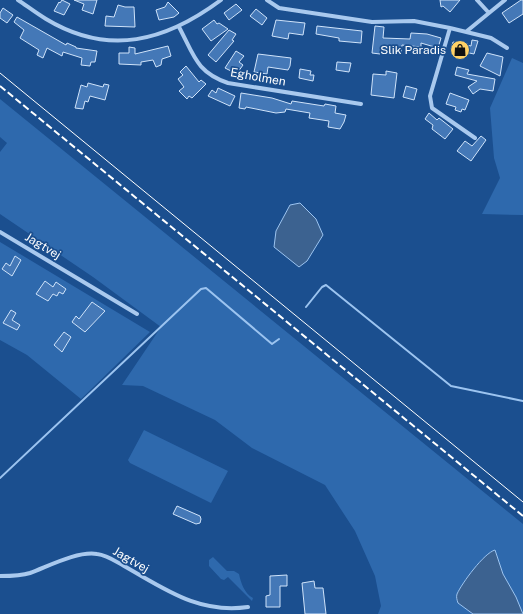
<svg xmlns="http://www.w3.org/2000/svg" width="523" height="614" font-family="'Public Sans',sans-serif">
<rect width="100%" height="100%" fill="#1b4f8f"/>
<path fill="#2e69ad" d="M512,58L523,63V215L482,214L500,178L494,158L490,108Z
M0,99L523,524V614H378L381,606L375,576L355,531L325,485L252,448L215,420L143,386L122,385L161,327L93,277L0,214V152L7,143L0,137Z
M0,242L150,332L81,399L27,355L0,340Z
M144,430L228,471L211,503L130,463L128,460Z
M213,557L227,571H234L239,574C241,583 244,593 253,598L252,601L228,577L224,580L221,579L209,566V560Z"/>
<path fill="#3c6290" stroke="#9cc4f0" d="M300,203L316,219L323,235L307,261L299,267L274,247L276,231L290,205Z
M495,550L503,574L516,597L523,614H473L458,603C457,600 456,597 457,594C462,583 484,553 495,550Z"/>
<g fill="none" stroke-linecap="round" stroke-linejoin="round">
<path stroke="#9cc4f0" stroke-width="2" d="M306,307L322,287L326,285L451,386L523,401
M0,478L201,289L206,288L272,344L279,339"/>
</g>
<path fill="#4478b7" stroke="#cfe3fa" d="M62,0L70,4L64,15L54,11L59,2L60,3Z
M74,0H97L93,14L82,10L84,4Z
M440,0H460L450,12L443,6L441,7Z
M521,0H523V14L509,23L502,13Z
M168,2L179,13L174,17L159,20L156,10L165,7Z
M236,4L242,10L229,20L224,13Z
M118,5L125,7H134L135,27L105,26L106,16L114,17Z
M3,8L13,15L7,23L0,18V13Z
M256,9L267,18L262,25L250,16Z
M17,17L66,45L67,43L76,47V48L97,51L95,62H91L90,66L81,65L82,58L63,52L62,56L47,48L43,58L37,55L39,50L20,38L24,30L14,22Z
M214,20L217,24L219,23L228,29L211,41L202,29Z
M276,20L305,23L303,35L289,33L288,39L272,36Z
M317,26L362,31L361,43L339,41V38L316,34Z
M375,26L384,27L383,38L410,39L411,33L427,34L441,38L438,48L421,43V47L402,45L401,52H399L381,51L380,54L372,53Z
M229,30L236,34L232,40L234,41L216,62L208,55Z
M472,40L478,41L474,54L451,49L453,42L471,46Z
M168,46L171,56L162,59L161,65L156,67L153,60L141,62V65L119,64V53H129V47L135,48V54Z
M236,51L244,56L239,62L243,65L238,72L235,69L233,72L225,68Z
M487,53L503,57L500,76L480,66Z
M258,54L291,58L290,66L288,70L268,67L267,74L254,72Z
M337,62L351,63L349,72L336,70Z
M186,66L199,82L201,80L206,84L192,98L189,96L187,99L179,91L184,87L178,79L183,75L180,72Z
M457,67L469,70L467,74L495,79L493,91L480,89L473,94L468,87L477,81L455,75Z
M300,69L311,71L310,75H314L313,81L299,78Z
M386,71L397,73L394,98L371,95L373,74L386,75Z
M88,83L103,87L104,84L109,85L105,100L90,96L88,102L85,101L83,109L75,108L81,85L87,87Z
M406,86L417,89L414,100L403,97Z
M218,88L235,96L230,106L208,96L212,90L216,93Z
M241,93L272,98L291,104L292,101L324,106L325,104L336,106L335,113L346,115L344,122L340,129L328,127L329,121L309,118L310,113L286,109L285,112L276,113L246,107L245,109L239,108Z
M450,93L469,100L465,110L462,109L461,112L455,110L456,107L446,104Z
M429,113L437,120L439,118L453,129L445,139L432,129L433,125L425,119Z
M481,136L486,140L471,161L457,151L465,141L472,146Z
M15,256L21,260L12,276L2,269L6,263L10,266Z
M45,281L53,287L56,282L66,289L63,294L59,292L57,296L53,294L48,301L36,294Z
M92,302L105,311L85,332L72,322L76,316L79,319Z
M11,310L16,313L12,320L20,325L17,330L3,323Z
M64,332L71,337L62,352L54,345Z
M177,506L200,516L201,519L200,523L196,524L173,514Z
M287,575V586H280V607H266V596L270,595V576Z
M314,581L315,588H323L326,614H305L302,583Z"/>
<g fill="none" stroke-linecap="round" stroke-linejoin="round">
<path stroke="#a9c9ee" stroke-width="4" d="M18,0C27,6 36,13 46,19C109,57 166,41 221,0
M267,0L279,8L372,22L414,21L450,28L491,38L507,48
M477,0L489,13L505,0
M179,27C194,55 196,72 228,83L361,104
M450,28L430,96L432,108L475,138
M467,31L489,13
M0,232L137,314
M0,576C10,576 21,576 30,573C49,566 77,551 97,554C107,555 115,561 124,566C165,589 198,614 248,607"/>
<path stroke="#fff" stroke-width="1" d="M0,73L523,502"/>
<path stroke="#fff" stroke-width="2" stroke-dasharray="7 3" stroke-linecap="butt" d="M0,86L523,516"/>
</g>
<defs>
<symbol id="shop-disc" viewBox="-11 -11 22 22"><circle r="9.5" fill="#ffd166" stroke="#1b4f8f"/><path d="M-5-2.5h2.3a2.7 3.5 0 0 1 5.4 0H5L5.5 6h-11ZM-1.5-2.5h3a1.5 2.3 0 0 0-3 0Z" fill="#111"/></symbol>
</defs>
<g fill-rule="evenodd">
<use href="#shop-disc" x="449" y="39" width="22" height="22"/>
</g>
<g text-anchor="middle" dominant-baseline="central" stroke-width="3.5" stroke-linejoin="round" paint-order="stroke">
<g font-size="12" fill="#fff" stroke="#1b4f8f" text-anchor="end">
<text x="446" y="50">Slik Paradis</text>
</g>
<g font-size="12" fill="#fff" stroke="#1b4f8f">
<text transform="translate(258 77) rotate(10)">Egholmen</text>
<text transform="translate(43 246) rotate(31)">Jagtvej</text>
<text transform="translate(131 560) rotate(30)">Jagtvej</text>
</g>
</g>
</svg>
